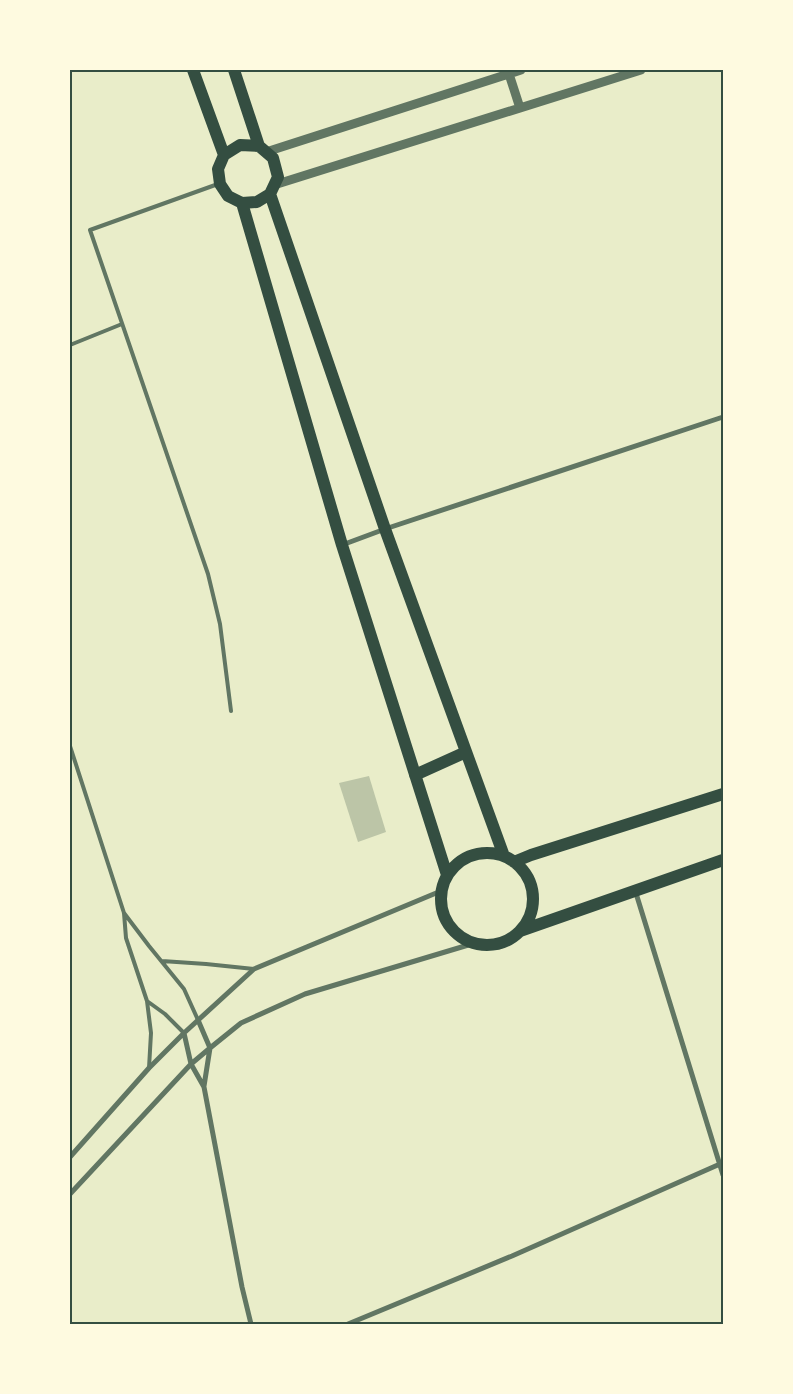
<svg xmlns="http://www.w3.org/2000/svg" width="793" height="1394" font-family="Manrope,sans-serif">
<rect width="100%" height="100%" fill="#e9edc9"/>
<path fill="#bcc5a7" d="M369,776L386,832L358,842L339,783Z"/>
<g fill="none" stroke-linecap="round" stroke-linejoin="round">
<path stroke="#617663" stroke-width="4" d="M218,184L90,230L208,574L220,624L231,711
M70,345L122,324
M70,746L124,913L126,938L147,1001L151,1033L149,1068
M124,913L149,946L184,989L198,1020
M162,961L206,964L254,969
M147,1001L165,1014L184,1033"/>
<path stroke="#617663" stroke-width="5" d="M342,545L385,529L723,417
M635,890L723,1175
M198,1020L210,1048L204,1086
M184,1033L191,1064L204,1087L242,1287L251,1324
M70,1157L149,1068L184,1033L254,969L441,891
M70,1194L191,1064L210,1048L241,1023L305,994L475,943
M348,1324L512,1256L720,1164"/>
<path stroke="#617663" stroke-width="9" d="M509,74L520,108
M266,152L521,70
M274,185L641,70"/>
<path stroke="#344e41" stroke-width="12" d="M193,70L224,155
M234,70L259,146
M240,145L259,146L273,158L278,177L270,194L257,202L242,203L228,196L220,184L218,169L224,155Z
M270,194L385,529L504,856
M242,203L342,545L447,875
M415,775L466,752
M441 899a46 46 0 1 1 92 0a46 46 0 1 1-92 0Z
M514,862L531,855L723,794
M520,931L723,860"/>
</g>
<rect width="793" height="1394" fill="none" stroke="#fefae0" stroke-width="142"/>
<rect x="71" y="71" width="651" height="1252" fill="none" stroke="#344e41" stroke-width="2"/>
</svg>
